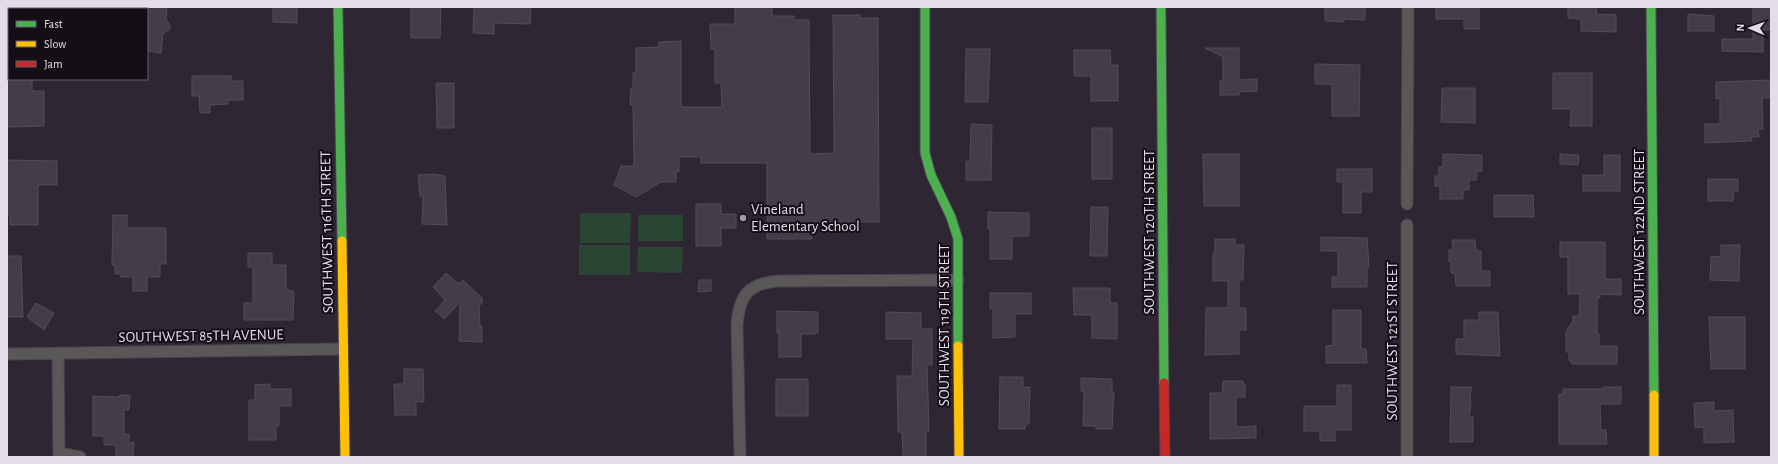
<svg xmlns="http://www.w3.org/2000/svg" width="1778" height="464" font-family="'Alegreya Sans',sans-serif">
<rect width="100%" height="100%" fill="#2e2632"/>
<path fill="#2a4534" d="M580,213H631L630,243H580Z
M638,215H683V241H638Z
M579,245H630V275H579Z
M638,247H683L682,273L637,272Z"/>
<path fill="#443d48" stroke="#534c57" d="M147,7H167L166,19L170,25V29L163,34L161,53L147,51Z
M273,7H297V23L273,22Z
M411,7H441L440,38H411Z
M474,7H531L530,24L494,23V34L473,33Z
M735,7H772V16H794V20H809L810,154L834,153L833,15H860V18H878L879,222H812V239H767V163H701V157H679V172L676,171V182H661L636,197L614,185L621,166H634L633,105H630L631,88H633V73L636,72V48L659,47V42L681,41V107H722L721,83H715V49H711L710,24H735Z
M1325,7H1365V20L1344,19V22L1325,21Z
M1436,7H1479V29H1464V19H1436Z
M1568,7H1597L1596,14L1616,15V32L1581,31V19L1568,18Z
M1753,7H1771V30H1763V52L1722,51V39H1753Z
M1688,14L1714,16V31H1688Z
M1205,48H1239V80L1257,79V91L1239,92V95H1220V81H1223V57Z
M966,49H990L988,102H965Z
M1074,50H1110L1111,65H1118V101H1091V76H1074Z
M1315,64L1360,65L1359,116H1332V84H1315Z
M1553,73H1592V126H1570L1571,109H1553Z
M192,76H231V81H243V100H228V104L210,105V113H200L199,96H192Z
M7,79H32V91H44V126L7,127Z
M1771,80V98H1762L1763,129H1758L1759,137H1751L1752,141L1705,143V124H1720V98L1716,99V82Z
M436,83H454V128H437Z
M1442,88H1475V123L1441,122Z
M971,124L992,125L991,180H966V161L970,162Z
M1092,128H1112V179H1092Z
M1203,154H1239V206H1204Z
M1443,154L1482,155V171H1477L1476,180H1469V190H1463V199H1440V186H1435V176H1439V167H1443Z
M1560,154L1579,155L1578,165L1560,164Z
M1604,155H1620V191H1583V175H1604Z
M7,160L57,161V185H38V225H10V216H7Z
M1337,169H1372V192H1361V213H1343V182H1337Z
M433,174L445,176L447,225L422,224L423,196H420L418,175Z
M1708,179H1738V191H1734L1733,201H1708Z
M1494,195H1533L1534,217H1494Z
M696,204H721V214H736V228H721V246H696Z
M1091,207H1108L1107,256H1090Z
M988,212L1029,213V236H1012V259H990V229H988Z
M113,215H127V228H166V264H160V277H147V291H133V277H121L120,274H115V265H112Z
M1321,237L1367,238L1369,268H1367V287H1332V277H1337L1338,274V251H1321Z
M1215,239H1235V245H1244L1243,280H1239V308H1246V330H1239V354L1205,355L1206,308H1228V281H1213V253H1215Z
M1452,240H1475L1476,251H1481V271H1490V286H1456L1455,273H1451V262H1449V250H1453Z
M1560,242H1605V279H1621V295L1600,294V298H1597V332L1599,334V346H1617V364H1572L1569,360V354L1566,351V331L1573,321V316H1579L1580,294H1568V257H1560Z
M1721,245H1740L1739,281L1710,280L1711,256L1721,257Z
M248,253H272V265H286V290L294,291L293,320H244V303H253V267H248Z
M7,256H21L23,317H7Z
M446,273L459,284L463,280L483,299L481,301L483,302L479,306L480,326H482V342L459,341L460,302L444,319L435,311L445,300L433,287Z
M699,280H711V291L698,292Z
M1073,288H1110V303H1117V339L1092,338V315H1074Z
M990,293H1031V314H1015V337L993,338V309H990Z
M36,303L54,313L44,330L27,317Z
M1333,310H1361V349H1366L1367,363H1326V346L1333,345Z
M777,311L818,312V333H815V334H801V357H779V333H777Z
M886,312L921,313V329H932V365H927L929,432H926V457H903L902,432H898L897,376H912L913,339H886Z
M1479,312H1498L1500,356L1456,354V339H1464V320H1479Z
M1709,317H1745V369H1711Z
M404,369H423L424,402H416V415H395L394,384H404Z
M1000,377H1023V387H1030L1029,424H1026L1025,429H999Z
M1081,378L1112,379V392H1114L1112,429H1096V426H1083L1084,391H1081Z
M776,379H808V416H776Z
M1223,381H1243V384H1245V397H1236V427L1256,426V438L1210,439V393H1222Z
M270,384V389H291V406H279V426H276V440H249V400H255V385Z
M1337,385H1351V430H1335V441H1320V431H1304V406H1337Z
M1451,387H1472L1470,394L1471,403L1469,417H1473V442H1450Z
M1604,387H1621V404H1600L1601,430H1606L1607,444H1559V394H1563V389H1604Z
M120,395H130L129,410H124V434H129V443L134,442L133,457H116V445H104V436H93V396L118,397Z
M1714,402V411L1733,410L1734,442L1704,443V427L1695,428L1694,403Z"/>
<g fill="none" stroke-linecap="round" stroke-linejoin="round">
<defs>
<path id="street" d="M1407,204L1408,7
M1407,225V457
M58,353L59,457
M7,354L343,349
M59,453L80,457
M740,457L737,325C739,296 748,283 779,281L958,280"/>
<path id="fast" d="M338,7L342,241
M925,7V153L931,175L951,217L958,239V346
M1161,7L1164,383
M1651,7L1654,395"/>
<path id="slow" d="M342,241L345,457
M958,346L959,457
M1654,395V457"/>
<path id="jam" d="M1164,383L1165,457"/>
</defs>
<use href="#street" stroke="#4a444f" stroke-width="13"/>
<use href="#fast" stroke="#4a444f" stroke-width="11"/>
<use href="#slow" stroke="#4a444f" stroke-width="11"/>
<use href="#jam" stroke="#4a444f" stroke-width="11"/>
<use href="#street" stroke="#5a5758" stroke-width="11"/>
<use href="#fast" stroke="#4caf50" stroke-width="9"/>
<use href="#slow" stroke="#ffc107" stroke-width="9"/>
<use href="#jam" stroke="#c62828" stroke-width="9"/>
</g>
<circle fill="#a59caa" stroke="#140e17" stroke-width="1.5" cx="743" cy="218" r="4"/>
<g text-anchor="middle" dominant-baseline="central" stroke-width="4" stroke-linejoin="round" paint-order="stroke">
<g font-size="15" fill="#e5dcea" stroke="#140e17" text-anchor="start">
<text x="751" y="209">Vineland<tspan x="751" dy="17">Elementary School</tspan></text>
</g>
<g font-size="15" fill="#e5dcea" stroke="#140e17">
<text transform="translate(327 232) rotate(-91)">SOUTHWEST 116TH STREET</text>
<text transform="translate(1149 232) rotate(-90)">SOUTHWEST 120TH STREET</text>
<text transform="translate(1639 232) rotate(-90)">SOUTHWEST 122ND STREET</text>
<text transform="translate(944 325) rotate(-90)">SOUTHWEST 119TH STREET</text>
<text transform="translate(201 336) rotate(-1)">SOUTHWEST 85TH AVENUE</text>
<text transform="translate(1392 341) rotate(-90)">SOUTHWEST 121ST STREET</text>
</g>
</g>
<rect width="1778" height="464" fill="none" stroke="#e5dcea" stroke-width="16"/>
<rect x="8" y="8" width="140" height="72" fill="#140e17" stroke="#68606b"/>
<rect x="16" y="21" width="20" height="6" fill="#4caf50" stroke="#68606b"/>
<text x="44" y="28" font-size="12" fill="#e5dcea">Fast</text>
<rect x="16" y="41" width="20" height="6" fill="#ffc107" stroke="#68606b"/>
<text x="44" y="48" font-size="12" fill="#e5dcea">Slow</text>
<rect x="16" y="61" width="20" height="6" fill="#c62828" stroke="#68606b"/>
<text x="44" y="68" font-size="12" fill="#e5dcea">Jam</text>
<g transform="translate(1750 28) rotate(272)" stroke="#140e17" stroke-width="3" paint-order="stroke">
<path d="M0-3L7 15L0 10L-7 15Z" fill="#e5dcea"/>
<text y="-6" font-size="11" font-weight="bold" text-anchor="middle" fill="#e5dcea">N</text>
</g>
</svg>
